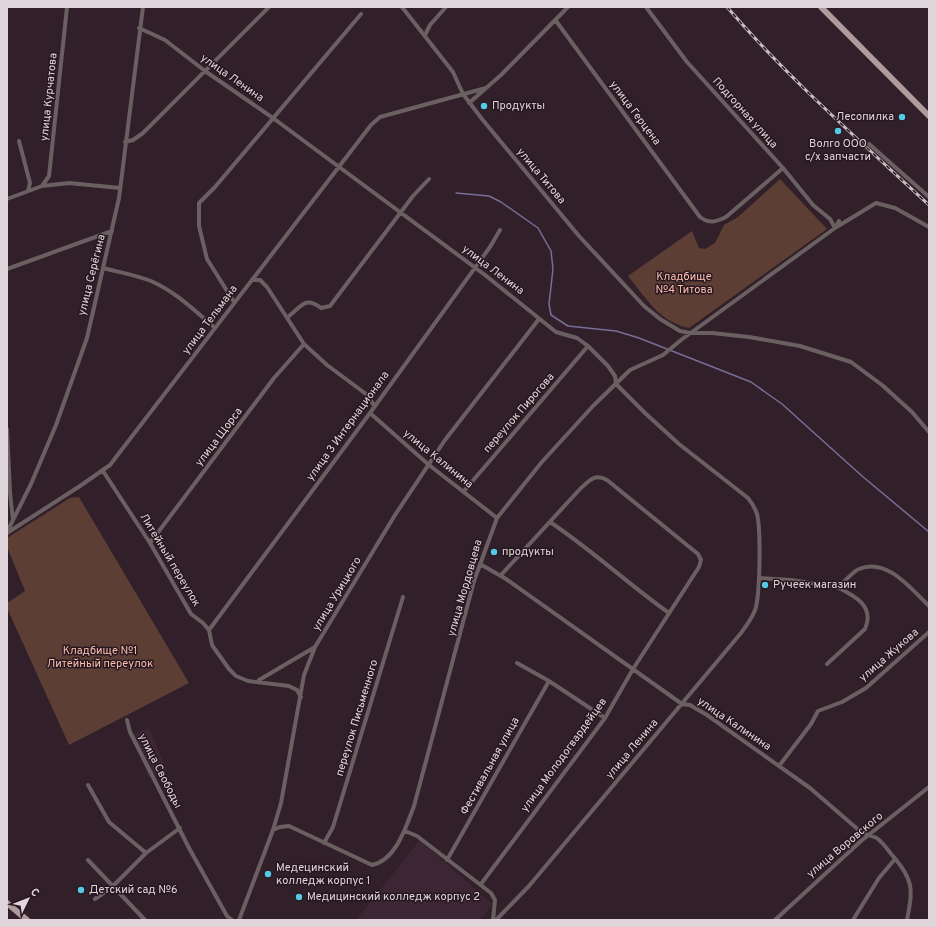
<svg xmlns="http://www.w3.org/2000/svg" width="936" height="927" font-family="Overpass,sans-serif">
<rect width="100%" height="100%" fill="#312029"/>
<path fill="#3d2633" d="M149,728L167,771L149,778L132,734Z
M420,840L492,904L480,920H356Z"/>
<path fill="#5c3e35" d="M780,179L827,229L689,328C659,322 646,298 628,276L692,231L699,248L705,249L715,243L724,225L738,217Z
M79,497L189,683L69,745L7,608V603L25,591L7,547V538L70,498Z"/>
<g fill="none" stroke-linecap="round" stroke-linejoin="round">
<path stroke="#766e97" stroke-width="1.5" d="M456,193L489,196L501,202L538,228L551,251L553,269L549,304L551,315L568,326L616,331L639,338L751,382L782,404L862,476L929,532"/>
<path stroke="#6b6061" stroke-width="4" d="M402,7L453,72L463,94L482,119L579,236L644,306L660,319L680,331L690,333H712L749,337L800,346L851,362L882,385L912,412L929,432
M646,7L687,62L783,168L813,205L830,219L835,228L876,203L895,208L929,227
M556,21L700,217C709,224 716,222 726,217L783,168
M139,28L165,40L205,71L273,118L485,275L556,332L577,338L588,346L608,366L615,376L616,384L645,413L679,444L748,498C752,503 755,508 757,514C761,530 760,590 756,607C754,616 747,625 741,633L529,886L496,920
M425,35L430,25L446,7
M469,103L501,75L568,7
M19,141L30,183L28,191
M125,142L133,140L143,133L269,7
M869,144L929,197
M42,186L69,183L120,188
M7,199L42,186L49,176L67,7
M103,268C118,272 136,275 151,281C176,292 195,311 215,328
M7,269L112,231
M252,280H260L267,287L304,344L327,365L366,394L374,405
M234,302L207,259L199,226V203L215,187L361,14
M288,317C302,306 305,296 321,308L330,306L413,196L429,179
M370,413L429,465L497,518
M7,429L10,493L13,520
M103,471L150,543L191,614L203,623L209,630L212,645L229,669L236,676L248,681L289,686L297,690L301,697
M464,491L588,346
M550,522C592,550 628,584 669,613
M7,532L31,484L56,425L87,338L119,198L143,7
M7,533L80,486L110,465L371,125L380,117L486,88
M150,543L274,378L304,344
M480,564L506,579L682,704L690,705L707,715L810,788L861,832C866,835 873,835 878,839C883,843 888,850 892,855C914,880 913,889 907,920
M759,578L791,580L837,587C845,582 852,572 859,569C887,557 911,589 929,606
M209,630L370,413L490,247L500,230
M517,663L549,681L605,718
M827,664L865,629C875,606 855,596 837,587
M259,680L315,647
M127,720L130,732L189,848L227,916L232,920
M779,766L811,724L818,711L842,702L866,688L929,632
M88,785L109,822L146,853
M273,830L280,827L289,826L372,865C396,860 406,827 414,806L474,581L497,518L541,463L593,406L630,370L663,355L681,340L835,228L839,221
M405,831L417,836L491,893L495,900L493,920
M324,843L333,827L403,597
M88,860L145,920
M447,860L549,681
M481,884L605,718L633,669L699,567L701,560L698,554L607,480C594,473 589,481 580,489L501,575
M95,899L112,887L146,853L180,828
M239,920L273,830L281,803L304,675L315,647L395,515L445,440L539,319
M775,920L861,841L929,787
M853,920L879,878L895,859"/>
<path stroke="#b09a9c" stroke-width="6" d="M821,7L929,116
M7,903L27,920"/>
<defs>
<path id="rail" d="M727,7C789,79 860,141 929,205"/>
</defs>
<use href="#rail" stroke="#c8bdc3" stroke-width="3"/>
<use href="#rail" stroke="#271720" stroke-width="1.5" stroke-dasharray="4.5" stroke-linecap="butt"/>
</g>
<g fill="#58c9e4" stroke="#271720" stroke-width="1.5">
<circle cx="484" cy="106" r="4"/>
<circle cx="902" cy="117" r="4"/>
<circle cx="838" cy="131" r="4"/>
<circle cx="494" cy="552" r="4"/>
<circle cx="765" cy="585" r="4"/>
<circle cx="268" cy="874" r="4"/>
<circle cx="81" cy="890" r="4"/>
<circle cx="299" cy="897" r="4"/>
</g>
<g text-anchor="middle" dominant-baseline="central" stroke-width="3" stroke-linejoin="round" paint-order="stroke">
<g font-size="11" fill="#e0d5db" stroke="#271720">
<text transform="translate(232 78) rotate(35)">улица Ленина</text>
<text transform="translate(49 97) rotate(-84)">улица Курчатова</text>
<text transform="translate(635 113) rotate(53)">улица Герцена</text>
<text transform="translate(745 113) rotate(48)">Подгорная улица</text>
<text transform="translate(541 176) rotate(50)">улица Титова</text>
<text transform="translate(493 270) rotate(37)">улица Ленина</text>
<text transform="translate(92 275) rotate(-76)">улица Серёгина</text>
<text transform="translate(210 320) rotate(-53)">улица Тельмана</text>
<text transform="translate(519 413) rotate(-49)">переулок Пирогова</text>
<text transform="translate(348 426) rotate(-54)">улица 3 Интернационала</text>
<text transform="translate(219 437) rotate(-53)">улица Щорса</text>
<text transform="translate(438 459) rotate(39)">улица Калинина</text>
<text transform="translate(170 560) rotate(59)">Литейный переулок</text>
<text transform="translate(465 588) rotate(-74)">улица Мордовцева</text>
<text transform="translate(337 594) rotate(-59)">улица Урицкого</text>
<text transform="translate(889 655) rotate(-41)">улица Жукова</text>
<text transform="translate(357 718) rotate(-73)">переулок Письменного</text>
<text transform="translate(734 724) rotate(34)">улица Калинина</text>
<text transform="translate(632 749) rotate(-50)">улица Ленина</text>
<text transform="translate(564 755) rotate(-54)">улица Молодогвардейцев</text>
<text transform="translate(490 766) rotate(-61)">Фестивальная улица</text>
<text transform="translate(160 771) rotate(63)">улица Свободы</text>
<text transform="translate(845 845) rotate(-40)">улица Воровского</text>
</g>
<g font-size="11" fill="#e0d5db" stroke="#271720" text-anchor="start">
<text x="492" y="106">Продукты</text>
<text x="894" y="117" text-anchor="end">Лесопилка</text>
<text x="838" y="144" text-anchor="middle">Волго ООО<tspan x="838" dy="13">с/х запчасти</tspan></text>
<text x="502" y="552">продукты</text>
<text x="773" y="585">Ручеек магазин</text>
<text x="276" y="868">Медецинский<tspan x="276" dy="13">колледж корпус 1</tspan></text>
<text x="89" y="890">Детский сад №6</text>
<text x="307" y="897">Медицинский колледж корпус 2</text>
</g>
<g font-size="11" fill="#fcbfad" stroke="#271720">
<text x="684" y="277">Кладбище<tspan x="684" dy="13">№4 Титова</tspan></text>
<text x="100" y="651">Кладбище №1<tspan x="100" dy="13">Литейный переулок</tspan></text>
</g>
</g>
<rect width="936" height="927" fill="none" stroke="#e0d5db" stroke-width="16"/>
<g transform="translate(28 899) rotate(47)" stroke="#271720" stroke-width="3" paint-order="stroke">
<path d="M0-3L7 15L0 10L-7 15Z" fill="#e0d5db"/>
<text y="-6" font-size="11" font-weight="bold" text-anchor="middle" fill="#e0d5db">С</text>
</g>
</svg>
